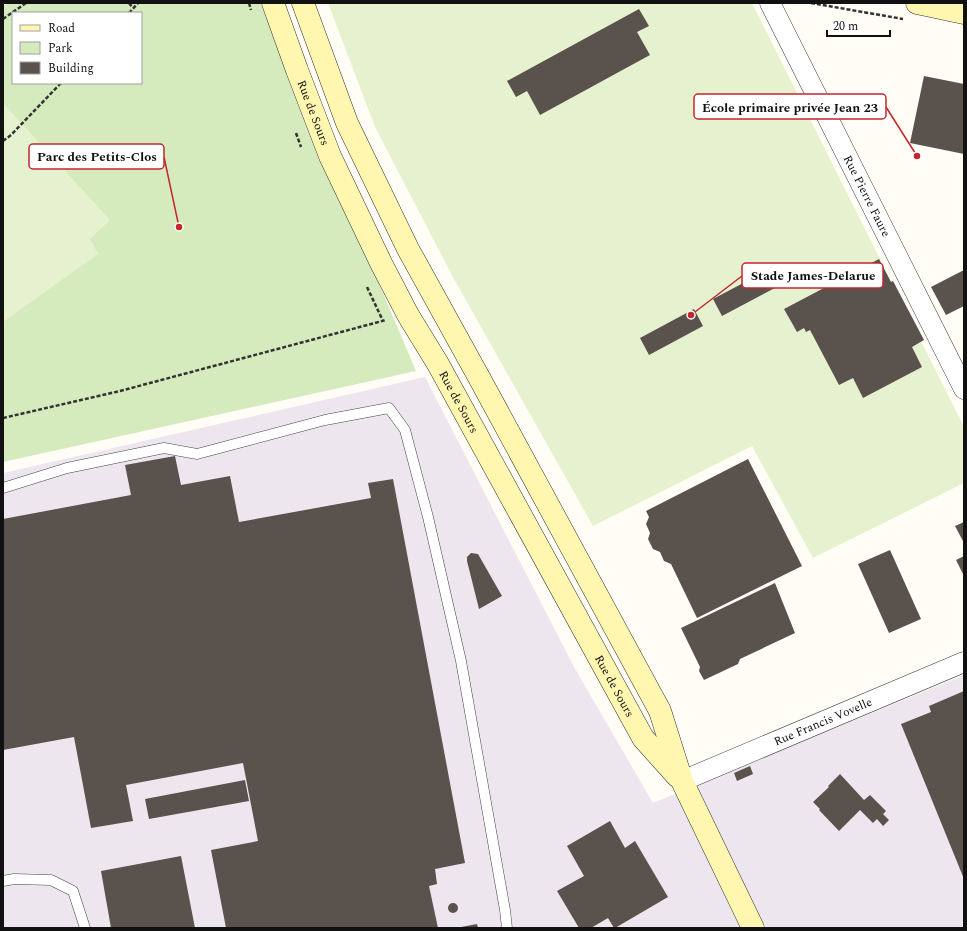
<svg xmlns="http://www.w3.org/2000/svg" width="967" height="931" font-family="Spectral,serif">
<rect width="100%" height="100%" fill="#fffdf5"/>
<path fill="#eee6ef" d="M425,377L574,667L653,803L964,675V928H3V473Z"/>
<path fill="#d5ebbd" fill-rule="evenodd" d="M7,3H260L416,371L3,462V6ZM13,13H141V83H13Z"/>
<path fill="#e6f2cf" d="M328,3H657L662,4L663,3H752L964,427V483L813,558L752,446L593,526L454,279L375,127Z
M3,103L110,220L90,239L98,254L3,322Z"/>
<path fill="#5a524d" d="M639,9L649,26L637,32L650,55L540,115L527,91L516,97L507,81Z
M924,76L964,84V154L910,143Z
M879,259L891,282L893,281L924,340L912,347L922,367L863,398L853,378L839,385L810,330L806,332L804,328L797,332L784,309Z
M779,264L788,281L722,316L713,299Z
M964,270V306L946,315L931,287Z
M694,309L703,326L649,355L640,338Z
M175,456L181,485L230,476L239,522L371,498L368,483L393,479L465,863L435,869L437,884L429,886L438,928H226L211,850L258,841L243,763L126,785L133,821L91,828L74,737L3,750V519L131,495L125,465Z
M748,459L802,566L697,618L671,564L664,561L660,552L653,549L648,539L650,533L646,524L649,517L646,511Z
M964,522V543L955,526Z
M890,550L921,619L889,633L858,564Z
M471,553L478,554L502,596L479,609L467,561V557Z
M964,556V576L956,560Z
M775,583L795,633L740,659L738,664L704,680L699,671L700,667L681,628Z
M964,691V879L901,724L931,712L929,706Z
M750,766L753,774L737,781L734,773Z
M840,774L864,800L870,795L886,811L883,814L889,820L883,826L877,819L873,823L860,810L839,831L819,810L820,809L813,802L829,787L828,786Z
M245,780L249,801L149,819L145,799Z
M610,821L625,848L635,841L668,897L615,928H614L608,918L591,928H579L557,891L584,876L567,846Z
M181,856L195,928H111L101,871Z
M448 908a5 5 0 1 1 10 0a5 5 0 1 1-10 0Z
M477,924L478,928H461V927Z"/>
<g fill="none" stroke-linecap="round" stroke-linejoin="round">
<defs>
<path id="lane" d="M3,488L67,468L164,448L197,454L325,420L389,408L405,430L428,517L461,661L505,910L507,928
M3,881L14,879L51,880L73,891L85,928"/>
<g id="street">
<path id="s1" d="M770,3L964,389"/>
<path id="s2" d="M682,781L964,662"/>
</g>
<g id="secondary">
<path id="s3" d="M273,3L297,70L330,156L381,263L408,315L438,364L643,738L677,776"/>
<path d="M303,3L347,123L408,249L481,381L660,711L682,781L753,928"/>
<path d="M917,3L964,13"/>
</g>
</defs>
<use href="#lane" stroke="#444" stroke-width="11"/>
<use href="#street" stroke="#444" stroke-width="21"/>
<use href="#secondary" stroke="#333" stroke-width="23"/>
<path stroke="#333" stroke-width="2.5" stroke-dasharray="4 2" stroke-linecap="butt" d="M129,3L133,8
M249,3L251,10
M811,3L903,19
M129,13L138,3
M3,19L26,3
M296,133L301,147
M3,141L11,135L61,83
M367,287L383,321
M3,418L120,391L386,320"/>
<use href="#lane" stroke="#fff" stroke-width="10"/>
<use href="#street" stroke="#fff" stroke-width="20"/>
<use href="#secondary" stroke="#fff6b0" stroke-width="22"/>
</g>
<g text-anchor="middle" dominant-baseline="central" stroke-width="4" stroke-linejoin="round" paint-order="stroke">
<g font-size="12" fill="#111" stroke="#fff">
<text stroke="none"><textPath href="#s3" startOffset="117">Rue de Sours</textPath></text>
<text stroke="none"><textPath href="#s1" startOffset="216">Rue Pierre Faure</textPath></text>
<text stroke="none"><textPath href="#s3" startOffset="441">Rue de Sours</textPath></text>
<text stroke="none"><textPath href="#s3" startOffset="765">Rue de Sours</textPath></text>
<text stroke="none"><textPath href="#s2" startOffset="153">Rue Francis Vovelle</textPath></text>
</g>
</g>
<path fill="none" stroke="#c4262e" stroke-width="1.5" d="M917 156L886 107M179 227L164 157M691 315L742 276"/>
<g fill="#c4262e" stroke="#fff" stroke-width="1.5">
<circle cx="917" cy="156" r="4"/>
<circle cx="179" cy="227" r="4"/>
<circle cx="691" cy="315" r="4"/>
</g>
<g fill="#fff" stroke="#c4262e" stroke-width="1.5">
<rect x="694" y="94" width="192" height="25" rx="4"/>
<rect x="29" y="144" width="135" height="25" rx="4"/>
<rect x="742" y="263" width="141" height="25" rx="4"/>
</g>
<g font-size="13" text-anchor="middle" font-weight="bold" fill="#111">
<text x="790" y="112">École primaire privée Jean 23</text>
<text x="97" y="161">Parc des Petits-Clos</text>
<text x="813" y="280">Stade James-Delarue</text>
</g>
<rect width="967" height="931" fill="none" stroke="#111111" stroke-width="8"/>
<rect x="12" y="12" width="130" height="72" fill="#ffffff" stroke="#a0a0a0"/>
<rect x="20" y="25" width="20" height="6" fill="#fff6b0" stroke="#a0a0a0"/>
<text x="48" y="32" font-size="12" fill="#111111">Road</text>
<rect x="20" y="42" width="20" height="12" fill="#d5ebbd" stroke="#a0a0a0"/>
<text x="48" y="52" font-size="12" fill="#111111">Park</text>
<rect x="20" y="62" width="20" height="12" fill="#5a524d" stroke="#a0a0a0"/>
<text x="48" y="72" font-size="12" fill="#111111">Building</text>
<path d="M827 30v6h63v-6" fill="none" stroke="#111111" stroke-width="2"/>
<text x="833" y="30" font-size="12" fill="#111111" stroke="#ffffff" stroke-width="3" paint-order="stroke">20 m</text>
</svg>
